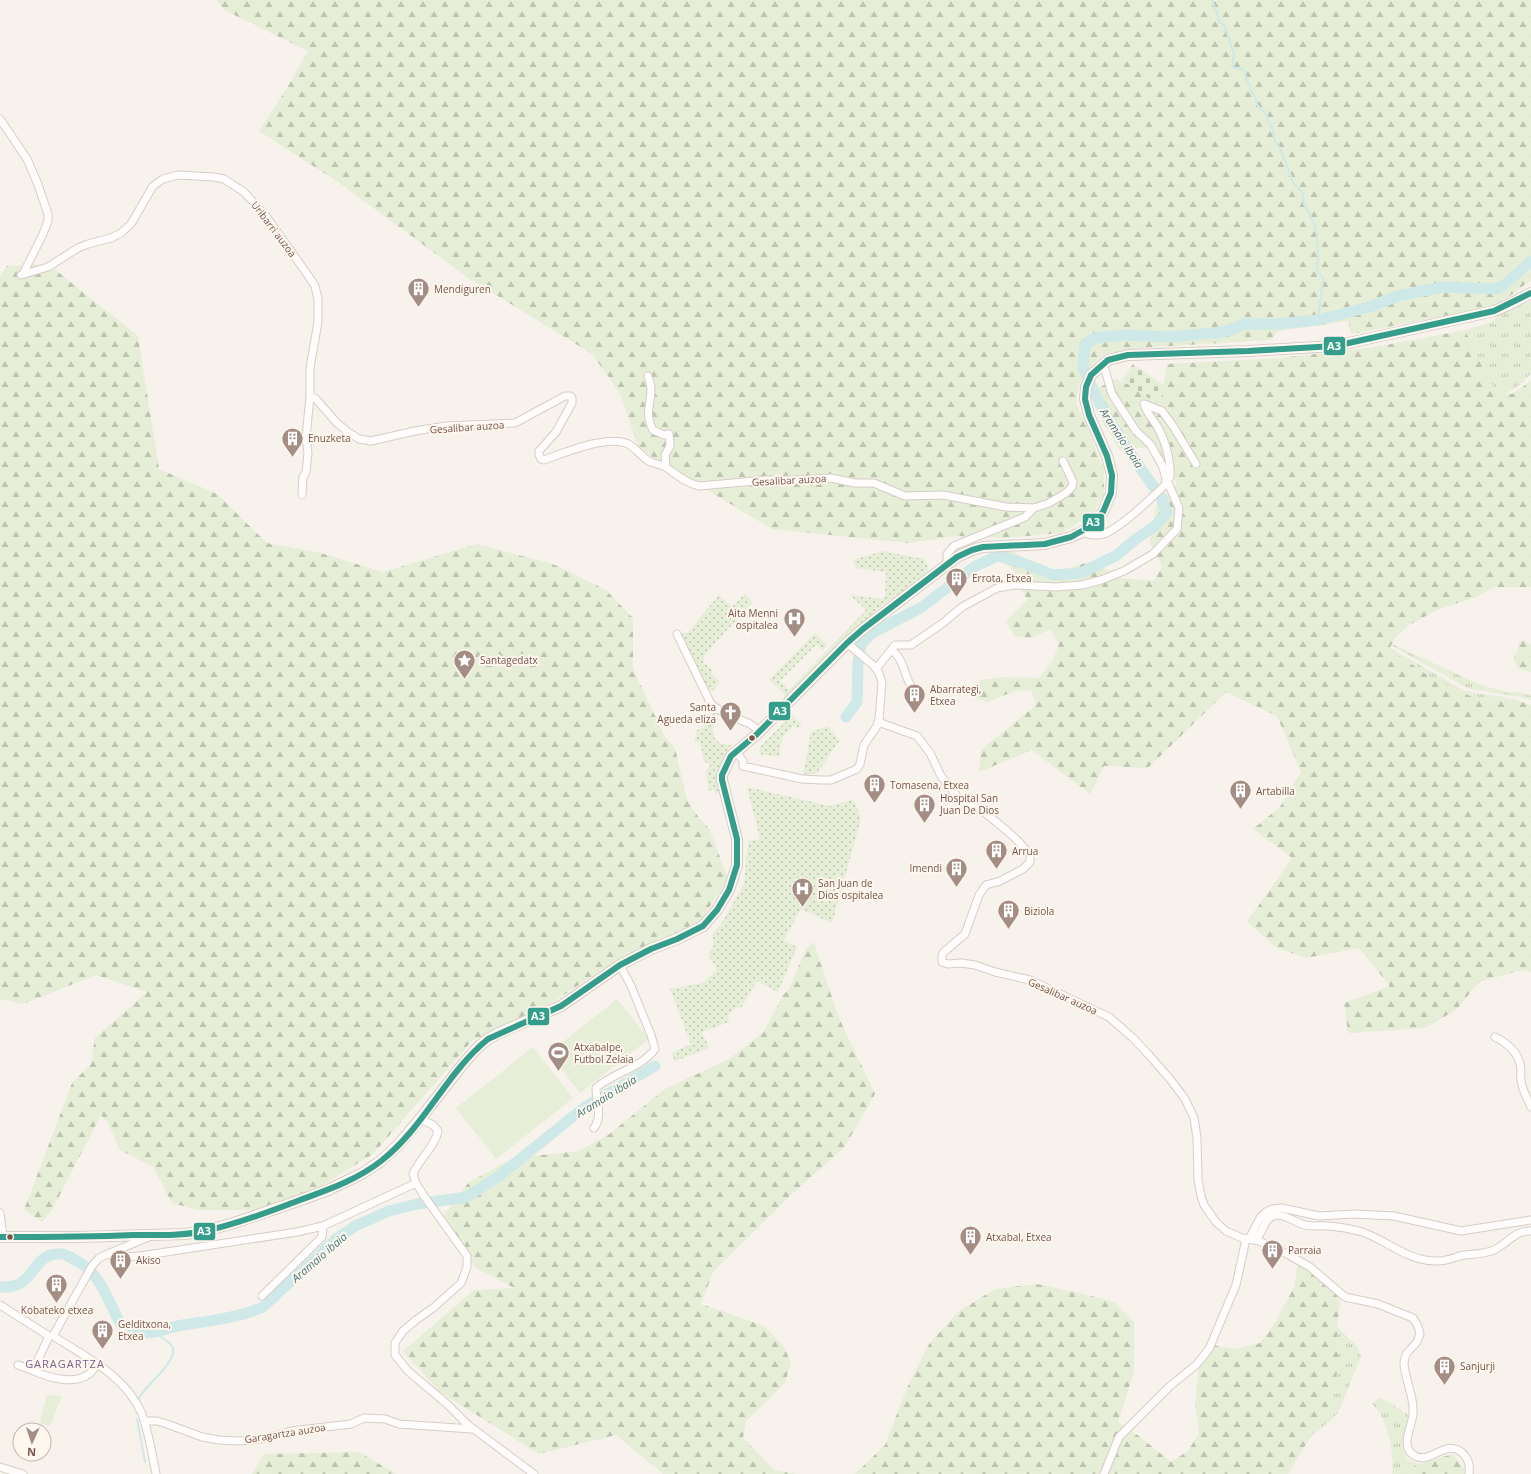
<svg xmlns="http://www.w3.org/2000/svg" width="1531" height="1474" font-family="'Open Sans',sans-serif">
<defs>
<pattern id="grass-tufts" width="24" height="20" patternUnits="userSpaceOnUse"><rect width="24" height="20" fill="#e6eed7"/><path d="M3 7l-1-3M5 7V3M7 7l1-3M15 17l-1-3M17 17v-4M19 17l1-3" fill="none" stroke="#bfc4b1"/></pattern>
<pattern id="forest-firs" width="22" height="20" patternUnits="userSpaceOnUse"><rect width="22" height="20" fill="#e6eed7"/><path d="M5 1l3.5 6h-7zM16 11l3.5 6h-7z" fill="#bfc4b1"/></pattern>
<pattern id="cemetery-stones" width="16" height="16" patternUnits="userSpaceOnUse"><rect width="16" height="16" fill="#e6eed7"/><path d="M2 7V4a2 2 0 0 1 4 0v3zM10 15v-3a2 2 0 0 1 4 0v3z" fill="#bfc4b1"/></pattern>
<pattern id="park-dots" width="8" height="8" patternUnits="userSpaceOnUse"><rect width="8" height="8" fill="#e6eed7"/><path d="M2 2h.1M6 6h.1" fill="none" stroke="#bfc4b1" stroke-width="1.8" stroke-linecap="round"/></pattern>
</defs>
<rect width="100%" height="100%" fill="#f7f2ec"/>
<path fill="url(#grass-tufts)" d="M1531,301V373L1523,382L1514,389L1506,393H1498L1490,383L1465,330L1490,323L1498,315Z
M1392,644L1481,685L1507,692H1519L1531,696V700L1521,697L1469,689L1391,645Z
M1390,648L1463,690C1479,695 1496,695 1513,699L1498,701L1477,699L1435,680L1389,649Z
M1337,1327L1358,1347L1361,1357L1338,1413L1330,1421L1311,1436L1327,1410L1339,1364Z
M1379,1398C1390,1400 1398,1410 1408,1414C1407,1425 1399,1449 1407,1458C1410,1461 1414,1462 1418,1464L1403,1474H1392C1394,1452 1389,1419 1372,1404Z"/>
<path fill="url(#forest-firs)" d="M217,0H1531V280L1503,301L1480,309L1351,334L1348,321L1278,331L1270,340L1138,348L1105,354L1092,364L1079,386L1076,403L1090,434L1104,470V494L1093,513L1062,533L1004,538L957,536L908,543L772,529L639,449L620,393L592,354L467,277L338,182L259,131L287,88L308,51L224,10Z
M48,264L138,336L159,469L217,494L267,543L321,553L383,572L477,544L553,564L606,590L633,618V669L665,737L675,748L687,800L699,818L709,828L728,879L700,921L603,969L553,1002L472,1041L373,1154L315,1190L262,1210H197L172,1203L153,1167L120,1150L108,1123L101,1115L52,1210L42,1222L24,1210L72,1083L91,1064L95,1038L147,992L96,975L23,1004L0,999V277L7,266Z
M1465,330L1490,383L1498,393L1512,394L1531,381V587H1494L1479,596L1437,610L1409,625L1396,637L1389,649L1435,680L1477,699L1498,701L1513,699L1531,705V972L1522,970L1479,982L1456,1010L1425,1028L1348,1033L1344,1003L1390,986L1359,948L1306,958L1277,948L1247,922L1292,858L1253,829L1280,807L1301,772L1277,716L1226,692L1148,768L1104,766L1090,794L1032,750L979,772L981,750L1036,705L1031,690L1015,691L988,702L975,698L980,680L1004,677L1039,678L1053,660L1059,644L1050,629L1032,638L1014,636L1006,621L1027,600L1013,570L989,552L1010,550L1024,558L1058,571L1093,561L1121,578L1154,581L1162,567L1150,542L1157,501L1177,484L1158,448L1146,447L1120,451L1094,406L1098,388L1116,379L1161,399L1167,364L1279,358L1375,347Z
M1524,640L1531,645V672L1519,669L1513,659L1518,650L1519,642Z
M814,942L838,1016L875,1094L844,1148L793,1193L713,1272L701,1304L764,1326L784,1347L791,1363L785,1383L746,1421L743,1438L774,1470L797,1474H663L616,1435L539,1454L440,1392L403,1351L474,1290L514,1288L475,1267L441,1219L469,1182L513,1158L579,1151L608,1135L665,1089L729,1059L763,1033L783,995L789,989L806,949Z
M1298,1263L1336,1293L1340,1302L1337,1327L1339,1364L1327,1410L1288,1474H855L885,1445L907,1388L929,1344L959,1311L995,1289L1037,1284L1084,1294L1114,1302L1134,1322V1372L1118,1422L1139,1436L1171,1462L1188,1451L1199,1433L1195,1403L1199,1366L1212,1345L1235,1349L1260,1343L1275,1323L1294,1287Z
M359,1452L396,1474H252L264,1454Z
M1453,1454L1468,1474H1403L1418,1464Z"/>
<path fill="url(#cemetery-stones)" d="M1133,364L1167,388L1156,403L1122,380Z"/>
<path fill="url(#park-dots)" d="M883,551L924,559L929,568L924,576L879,608L836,647L786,698L783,696L785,694L769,680L815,633L827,645L822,651L817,644L780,681L789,690L866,610L850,595L882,599L885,597L886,572L856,568L853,560Z
M745,594L753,602L705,654L703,662L713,670L711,673L720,682L713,691L707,690L681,634L688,632L719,595L732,607Z
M714,713L717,716L712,730L714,731V737L719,743L731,745C721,764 715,772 721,794H716L713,789L708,791V785L706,771L710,767L709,764L704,761L700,742L694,741L697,730L702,729L709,715Z
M792,715L802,725L797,728L793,726L782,738L779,757L759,754L760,747Z
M828,726L840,740L817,773L803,775L811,732Z
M747,787L830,806L851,800L855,802L861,819L832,923L801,909L784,940L797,947L778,992L757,981L741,1008L735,1009L728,1015L729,1022L702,1032L709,1048L675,1061L671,1053L691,1044L670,989L702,983L717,970L708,954L714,945L712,935L723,921L744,884L748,841L760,839Z"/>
<path fill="#e6eed7" d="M617,999L649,1039L580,1093L549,1053Z
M533,1047L573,1098L496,1159L456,1108Z
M47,1395L62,1396L50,1426L40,1423Z"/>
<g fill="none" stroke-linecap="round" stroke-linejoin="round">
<path stroke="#cee9e8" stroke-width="2" d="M1212,0C1214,6 1218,13 1218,20L1225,27L1230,42L1234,55L1232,66L1235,68L1242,69L1245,71L1246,79L1250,86L1251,91L1255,97L1258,106L1267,115L1268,121L1272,127L1275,141L1280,148L1294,184L1303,193L1304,204L1315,225L1317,233L1318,254L1317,272L1321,275L1323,279L1318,320
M139,1398C144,1386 183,1358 171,1345C167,1340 159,1336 154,1332
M137,1419L145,1462"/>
<path stroke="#cee9e8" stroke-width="11" d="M846,717L857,702L858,663L861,644L872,633L922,607L974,567L997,556L1020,562L1053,575L1081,573L1117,555L1136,539L1155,526L1167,513L1161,497L1141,469L1105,414L1083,368L1085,344L1095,338L1124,335L1168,337L1213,333L1227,331L1245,324H1277L1318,320L1369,307L1398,296L1443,287L1496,289L1504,285L1531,261
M0,1287C7,1287 15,1287 21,1283C34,1275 38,1254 58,1254C64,1253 70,1257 75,1260C95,1269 104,1290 113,1309C116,1315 119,1323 124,1328C129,1334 139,1333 147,1333C159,1332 171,1327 183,1325C209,1321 238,1318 263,1307L336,1239L355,1226L389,1211L417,1204L467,1197L499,1176L585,1107L655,1066"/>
<defs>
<path id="street" d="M0,119L27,159L37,182L48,214V221L43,234L23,274
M21,275L48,267L78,248L88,244L111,238L121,233L131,224L153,186L163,179L178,175L214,177L224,179L244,192L266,216L307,274L315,286L318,299V322L310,368V396L306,438L308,453L306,472L303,477L302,495
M648,376C649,380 651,385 651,389C651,407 644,412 653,430L664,435L669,434L670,446L665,455L666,466
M310,396L316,399L336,422L348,432L359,439L371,441L415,431L446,426L515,423L565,396H570L572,398V403L556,432L539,451V455L541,459L544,460C564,453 608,434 628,444C636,448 640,455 647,460C653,464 661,464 667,468C677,475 686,483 699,486L767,480H804L831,478L855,483H874L905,496L943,495L1006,507L1034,508L1049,503L1066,493L1072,487L1073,482L1063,461
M1082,532C1089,535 1097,536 1104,534C1122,527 1150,499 1165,485L1166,478L1162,465L1150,444L1136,431L1112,394L1103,363
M947,564V554L954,546L1025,517L1034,508
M677,634L711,704L722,712L750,724L760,731
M891,650C904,658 903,673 911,686
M876,669L895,645H911L943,623L962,607L997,588L1014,585L1056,587L1082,585L1101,580L1124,571L1153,554L1177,529L1179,508L1166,478H1169L1170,477C1171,460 1165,440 1157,426C1152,418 1146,412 1144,404L1162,411L1173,426L1196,464
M878,722L917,736L930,753L941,776L960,800L984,812L1006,830L1019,842L1030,855V862L1023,869L1000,881L986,885L979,895L965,934L944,952L942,955V962L948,964L961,963L975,965L995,972L1030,980L1109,1017L1133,1038L1148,1054L1170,1079L1185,1099L1194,1118L1197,1138L1198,1180L1201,1196L1204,1205L1216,1222L1226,1231L1242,1238L1259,1241L1287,1254L1310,1267L1345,1297L1378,1304L1413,1318L1418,1326L1420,1334L1417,1342L1406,1354L1404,1362C1404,1379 1415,1397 1413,1414C1412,1426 1399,1448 1415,1456C1432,1465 1448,1434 1466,1457C1469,1462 1470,1468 1469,1474
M736,751L743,761V766L802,779L821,780H831L857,769L860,764L864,745L877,726L879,719L882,683L879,673L874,666L847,643
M1495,1037C1507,1043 1517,1051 1520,1064C1522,1069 1520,1075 1521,1080C1522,1090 1527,1098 1531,1107
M420,1119L433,1125L438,1131C435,1147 419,1159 413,1174L416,1183L424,1196L467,1256V1267L461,1283L433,1308L416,1320L403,1331L395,1343V1355L408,1371L447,1404L467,1424L534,1474
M594,1128C603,1116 596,1101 596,1088C614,1072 640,1069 655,1049L651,1035L631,986L620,965
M0,1213L3,1237
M1249,1239L1260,1218L1266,1212L1272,1209L1282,1208L1319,1216L1353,1214L1394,1216L1461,1231L1531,1220
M1253,1240C1264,1236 1262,1220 1273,1216C1283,1212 1296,1223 1305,1225C1313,1227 1321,1225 1329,1226C1340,1227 1352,1229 1362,1232C1386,1240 1408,1261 1435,1261C1446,1262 1454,1257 1464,1255C1474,1254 1485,1254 1494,1250C1507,1244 1515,1230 1531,1231
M107,1254L121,1257L140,1256L297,1232L323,1226L416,1183
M262,1296L322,1237L323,1226
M0,1305L49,1336H53C86,1357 126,1376 142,1414C149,1433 152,1454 156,1474
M49,1336L38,1360L34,1371C49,1378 75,1385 89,1374C92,1372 95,1367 97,1364
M53,1336L92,1266L99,1258L110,1253L151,1236
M18,1365L34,1371
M144,1421H157L167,1424L202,1437L219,1440L240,1441L267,1438L291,1431L351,1424L364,1418L385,1419L399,1424L472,1429
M0,1467L23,1474
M1104,1474L1119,1437L1170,1386L1196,1365L1209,1349L1236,1285L1246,1239"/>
<path id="secondary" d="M0,1237H78L185,1234L205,1231L234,1223L295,1202L328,1190L363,1173L381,1161L398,1145L420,1119L463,1064L478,1047L488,1039L501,1032L561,1006L620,965L651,949L677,939L703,926L717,910L729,890L737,865V839L722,780V775L731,756L756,735L847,643L863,629L957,557L972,550L983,547L1045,544L1071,537L1082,532L1089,527L1103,512L1111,493L1112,475L1107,456L1089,415L1085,399L1086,387L1091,375L1108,360L1128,355L1248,351L1335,346L1494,311L1506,306L1531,293"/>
</defs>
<use href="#street" stroke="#d6cdc8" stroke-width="9"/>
<use href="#secondary" stroke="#d7cdc8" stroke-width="12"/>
<use href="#street" stroke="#fefdfc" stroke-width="7"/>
<use href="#secondary" stroke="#fefdfc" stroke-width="10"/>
<defs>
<path id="bus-1" d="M0,1237C44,1237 88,1237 133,1235C157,1235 181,1236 205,1231C237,1224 269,1212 300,1200C327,1190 357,1180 381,1161C424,1128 446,1073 488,1039L561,1006L620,965L651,949L677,939L703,926L717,910L729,890L737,865V839L722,780V775L731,756L756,735L847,643L863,629L957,557L972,550L983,547L1045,544L1071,537L1089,527L1103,512L1111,493L1112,475L1107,456L1089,415L1085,399L1086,387L1091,375L1108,360L1128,355L1248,351L1335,346L1494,311L1531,293"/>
</defs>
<use href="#bus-1" stroke="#fff6ee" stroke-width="9"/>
<use href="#bus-1" stroke="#349d8b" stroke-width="6"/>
</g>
<defs>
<symbol id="building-pin" viewBox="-11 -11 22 30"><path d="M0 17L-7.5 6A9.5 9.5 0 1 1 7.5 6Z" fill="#a38d84" stroke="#fff6ee"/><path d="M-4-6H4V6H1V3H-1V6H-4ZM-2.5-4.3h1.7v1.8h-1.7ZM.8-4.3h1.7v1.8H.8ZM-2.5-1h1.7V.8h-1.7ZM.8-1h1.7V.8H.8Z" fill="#fff"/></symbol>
<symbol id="hospital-pin" viewBox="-11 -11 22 30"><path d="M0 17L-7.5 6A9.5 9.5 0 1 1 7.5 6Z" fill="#a38d84" stroke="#fff6ee"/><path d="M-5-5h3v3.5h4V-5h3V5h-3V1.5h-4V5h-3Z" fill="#fff"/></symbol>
<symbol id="sight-pin" viewBox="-11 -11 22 30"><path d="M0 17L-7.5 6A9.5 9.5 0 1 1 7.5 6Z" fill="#a38d84" stroke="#fff6ee"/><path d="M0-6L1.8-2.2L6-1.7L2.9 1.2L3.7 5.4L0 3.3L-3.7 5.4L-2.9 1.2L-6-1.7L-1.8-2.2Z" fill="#fff"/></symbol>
<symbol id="church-pin" viewBox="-11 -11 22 30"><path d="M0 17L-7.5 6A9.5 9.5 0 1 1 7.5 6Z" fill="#a38d84" stroke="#fff6ee"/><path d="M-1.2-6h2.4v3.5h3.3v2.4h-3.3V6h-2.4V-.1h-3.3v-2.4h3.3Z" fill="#fff"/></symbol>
<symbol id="stadium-pin" viewBox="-11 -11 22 30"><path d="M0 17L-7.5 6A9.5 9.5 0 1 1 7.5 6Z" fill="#a38d84" stroke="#fff6ee"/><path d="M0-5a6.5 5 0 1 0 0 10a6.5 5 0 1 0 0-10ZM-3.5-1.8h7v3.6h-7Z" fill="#fff"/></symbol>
</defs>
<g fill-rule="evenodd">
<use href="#building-pin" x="406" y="276" width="25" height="34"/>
<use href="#building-pin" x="280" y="426" width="25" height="34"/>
<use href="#building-pin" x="944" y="566" width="25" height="34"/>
<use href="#hospital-pin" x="782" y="606" width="25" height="34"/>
<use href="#sight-pin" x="452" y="648" width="25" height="34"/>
<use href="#building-pin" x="902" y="682" width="25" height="34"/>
<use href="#church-pin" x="718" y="700" width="25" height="34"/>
<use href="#building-pin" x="862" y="772" width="25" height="34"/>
<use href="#building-pin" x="1228" y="778" width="25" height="34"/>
<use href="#building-pin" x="912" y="792" width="25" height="34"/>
<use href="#building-pin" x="984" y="838" width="25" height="34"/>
<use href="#building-pin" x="944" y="856" width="25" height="34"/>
<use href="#hospital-pin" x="790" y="876" width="25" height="34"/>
<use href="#building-pin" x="996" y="898" width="25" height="34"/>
<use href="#stadium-pin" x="546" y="1040" width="25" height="34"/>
<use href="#building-pin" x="958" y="1224" width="25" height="34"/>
<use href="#building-pin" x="1260" y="1238" width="25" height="34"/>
<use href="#building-pin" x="108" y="1248" width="25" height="34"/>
<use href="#building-pin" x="44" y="1272" width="25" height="34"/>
<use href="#building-pin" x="90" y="1318" width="25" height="34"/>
<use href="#building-pin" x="1432" y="1354" width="25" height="34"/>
</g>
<g fill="#76564c" stroke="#fff6ee" stroke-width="1.5">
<circle cx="752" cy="738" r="3.5"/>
<circle cx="10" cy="1237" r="3.5"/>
</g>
<g text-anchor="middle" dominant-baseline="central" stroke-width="4" stroke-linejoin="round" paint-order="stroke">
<g font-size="10" fill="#76564c" stroke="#fff6ee">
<text transform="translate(274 229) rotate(53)">Uribarri auzoa</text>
<text transform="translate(467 427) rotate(-4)">Gesalibar auzoa</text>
<text transform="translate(789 480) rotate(-3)">Gesalibar auzoa</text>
<text transform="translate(1063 996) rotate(24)">Gesalibar auzoa</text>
<text transform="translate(285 1433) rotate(-9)">Garagartza auzoa</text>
</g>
<g font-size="10" fill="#76564c" stroke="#fff6ee" text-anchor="start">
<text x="434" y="289">Mendiguren</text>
<text x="308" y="438">Enuzketa</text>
<text x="972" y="578">Errota, Etxea</text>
<text x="778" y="613" text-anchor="end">Aita Menni<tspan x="778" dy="12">ospitalea</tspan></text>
<text x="480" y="660">Santagedatx</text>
<text x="930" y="689">Abarrategi,<tspan x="930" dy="12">Etxea</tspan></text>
<text x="716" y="707" text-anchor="end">Santa<tspan x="716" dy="12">Agueda eliza</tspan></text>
<text x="890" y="785">Tomasena, Etxea</text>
<text x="1256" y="791">Artabilla</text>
<text x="940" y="798">Hospital San<tspan x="940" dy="12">Juan De Dios</tspan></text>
<text x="1012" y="851">Arrua</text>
<text x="942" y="868" text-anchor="end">Imendi</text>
<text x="818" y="883">San Juan de<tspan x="818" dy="12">Dios ospitalea</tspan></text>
<text x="1024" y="911">Biziola</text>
<text x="574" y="1047">Atxabalpe,<tspan x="574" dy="12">Futbol Zelaia</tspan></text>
<text x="986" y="1237">Atxabal, Etxea</text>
<text x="1288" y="1250">Parraia</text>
<text x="136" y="1260">Akiso</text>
<text x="57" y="1310" text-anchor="middle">Kobateko etxea</text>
<text x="118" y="1324">Gelditxona,<tspan x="118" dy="12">Etxea</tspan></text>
<text x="1460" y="1366">Sanjurji</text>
</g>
<g font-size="11" font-style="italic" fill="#40787b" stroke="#fff6ee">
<text transform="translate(1122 438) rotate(57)">Aramaio ibaia</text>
<text transform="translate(606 1096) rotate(-32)">Aramaio ibaia</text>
<text transform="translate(319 1257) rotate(-41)">Aramaio ibaia</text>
</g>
<g font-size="11" letter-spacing="1" fill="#7d6492" stroke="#fff6ee">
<text x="65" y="1363">GARAGARTZA</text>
</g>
</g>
<g stroke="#fff6ee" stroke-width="1.5">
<rect x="1323" y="336" width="23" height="20" rx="4" fill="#349d8b"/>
<rect x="1082" y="513" width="23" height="19" rx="4" fill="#349d8b"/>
<rect x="768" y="701" width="23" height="20" rx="4" fill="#349d8b"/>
<rect x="527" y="1007" width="23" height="19" rx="4" fill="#349d8b"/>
<rect x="193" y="1222" width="23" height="19" rx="4" fill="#349d8b"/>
</g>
<g font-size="11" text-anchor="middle" font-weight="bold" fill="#fff">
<text x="1334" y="350">A3</text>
<text x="1093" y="526">A3</text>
<text x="780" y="715">A3</text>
<text x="538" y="1020">A3</text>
<text x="204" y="1235">A3</text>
</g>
<g transform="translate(32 1442) rotate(183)"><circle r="19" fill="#fff6ee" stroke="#c8b6ad"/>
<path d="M0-3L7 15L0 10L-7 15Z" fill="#a38d84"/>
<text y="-6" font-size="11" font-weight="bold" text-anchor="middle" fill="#76564c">N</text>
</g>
</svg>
